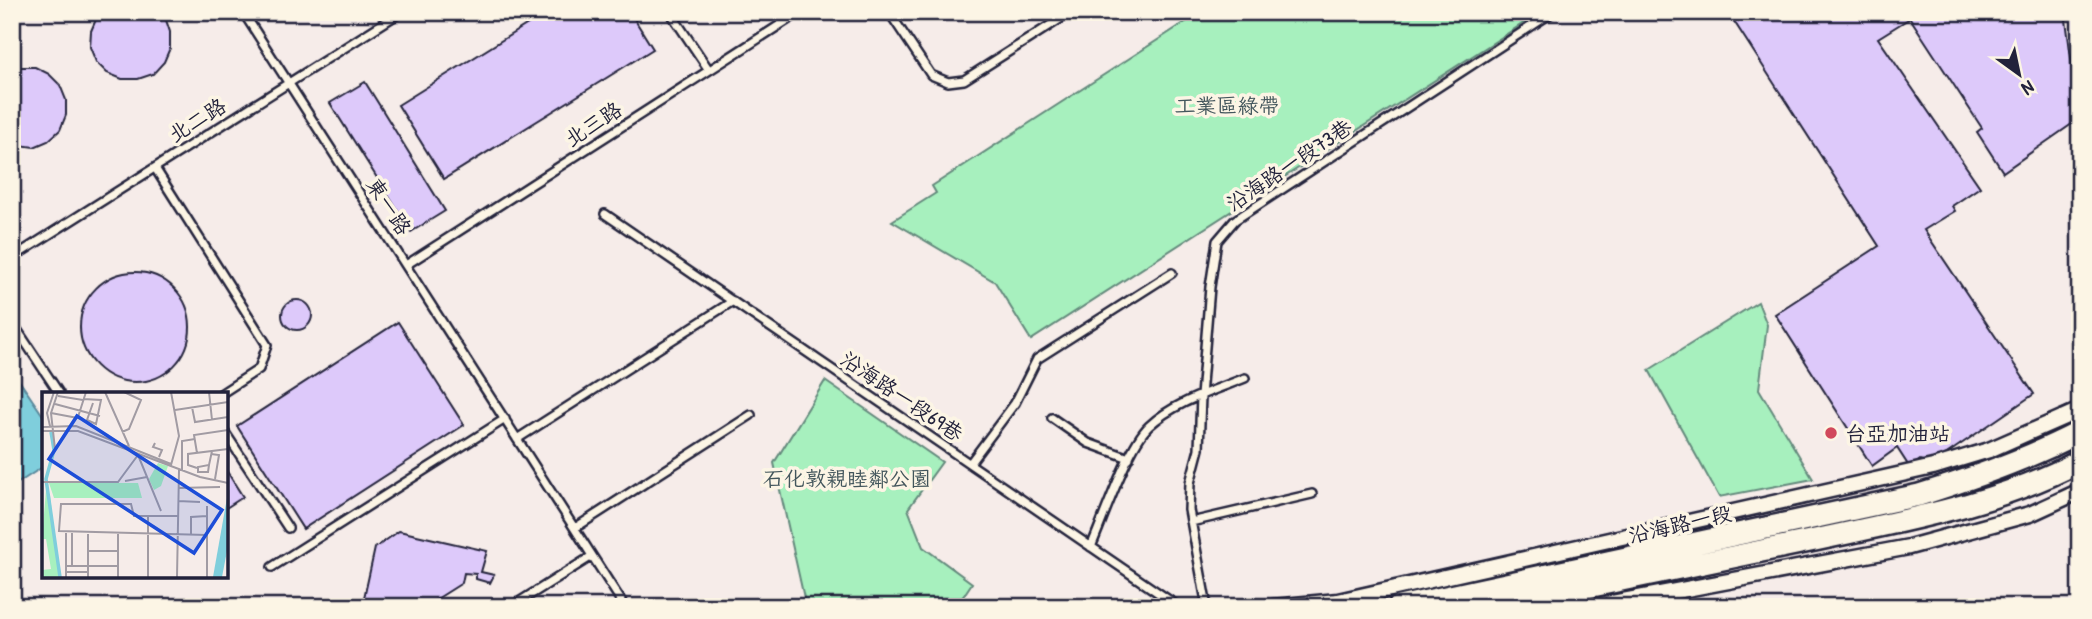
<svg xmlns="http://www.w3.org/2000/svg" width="2092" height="619" font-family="'Patrick Hand','LXGW WenKai TC',sans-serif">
<rect width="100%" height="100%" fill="#f6ece9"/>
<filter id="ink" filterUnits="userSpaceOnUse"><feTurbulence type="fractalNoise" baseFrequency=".0143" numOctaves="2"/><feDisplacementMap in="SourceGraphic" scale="14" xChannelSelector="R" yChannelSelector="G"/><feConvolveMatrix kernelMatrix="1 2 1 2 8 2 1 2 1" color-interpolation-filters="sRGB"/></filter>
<g filter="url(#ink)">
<path fill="#a7f0be" stroke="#64897c" stroke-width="2" d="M1201,12H1541L1031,340L995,282L892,221L936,193L932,186Z
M1758,302L1767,325L1759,389L1813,479L1719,497L1649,370Z
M825,381L942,462L908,509L923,547L972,583L956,607H806L774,463Z"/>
<path fill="#7fcedc" stroke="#5a899c" stroke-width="2" d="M12,370L44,417V466L12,487Z"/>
<path fill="#ddc9fa" stroke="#22223b" stroke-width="2" d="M102,12H160L165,17L170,32V48L164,62L153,74L138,79H122L107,73L96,62L90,47L91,31L97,17Z
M547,12H630L653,49L444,179L398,105Z
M1728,12H2065L2079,119L2003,172L1977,132L1982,128L1910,18L1878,38L1980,187L1952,206L1955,211L1924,230L2034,394L1932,464L1920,460L1910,468L1897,448L1872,466L1775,314L1879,246Z
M19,67H35L49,74L60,85L66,100V115L60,130L48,141L34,147L12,144V70Z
M365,82L445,211L411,232L330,103Z
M80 327a55 55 0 1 1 110 0a55 55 0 1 1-110 0Z
M282 315a15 15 0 1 1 30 0a15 15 0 1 1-30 0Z
M398,322L464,425L303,529L237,426Z
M226,470L243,497L226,508Z
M399,531L487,551L481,572L494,575L490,583L476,579V574L464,573L462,583L424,607H362L375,548Z"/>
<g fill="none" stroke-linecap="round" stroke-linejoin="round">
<defs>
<path id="lane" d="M243,12L625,607
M670,12L709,70
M889,12L931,75L948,82L964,80L1071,12
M155,168L267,345L259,369L222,393
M605,214L1179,607
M12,258L401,12
M406,265L800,12
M12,322L59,393
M1052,418L1088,443L1129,458
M226,434L288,528
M517,439L733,301
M970,463L1015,403L1037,359L1172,273
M1191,522L1312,494
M575,528L751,415
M1091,547C1104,517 1128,446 1149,426C1174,402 1213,391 1245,378
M272,567L505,419
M511,607L592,556
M1207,607L1189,510L1190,483L1199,449L1201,396L1210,287L1217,241L1235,220L1553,12
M2077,607L2080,605"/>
<path id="street" d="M1273,607L1338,601L1933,467L1989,450L2080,410
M1591,607L1909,547L2030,514L2080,491"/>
<path id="primary" d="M1399,607L1919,495C1974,478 2028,459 2080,432
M1491,607C1598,585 1704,563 1810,541C1901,521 1997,505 2080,461"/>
</defs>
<use href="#lane" stroke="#22223b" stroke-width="12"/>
<use href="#street" stroke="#22223b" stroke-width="19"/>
<use href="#primary" stroke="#22223b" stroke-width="26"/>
<use href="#lane" stroke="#fcf5e5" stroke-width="7"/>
<use href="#street" stroke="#fcf5e5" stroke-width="14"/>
<use href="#primary" stroke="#fcf5e5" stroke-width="21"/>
</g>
</g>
<circle fill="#d1495b" stroke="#fcf5e5" stroke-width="2.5" cx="1831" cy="433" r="7"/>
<g text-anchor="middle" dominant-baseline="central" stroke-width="7" stroke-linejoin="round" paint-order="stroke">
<g font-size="21" fill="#43565c" stroke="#fcf5e5">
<text x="1227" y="105">工業區綠帶</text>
<text x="847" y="478">石化敦親睦鄰公園</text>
</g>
<g font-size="21" fill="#22223b" stroke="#fcf5e5">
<text transform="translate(197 120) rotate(-32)">北二路</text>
<text transform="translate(593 124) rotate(-33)">北三路</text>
<text transform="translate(1289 165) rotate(-34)">沿海路一段73巷</text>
<text transform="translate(389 206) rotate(57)">東一路</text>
<text transform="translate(902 396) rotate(34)">沿海路一段69巷</text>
<text transform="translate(1680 524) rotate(-13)">沿海路一段</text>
</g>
<g font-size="21" fill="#22223b" stroke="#fcf5e5" text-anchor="start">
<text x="1845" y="433">台亞加油站</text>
</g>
</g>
<g transform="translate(42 392)">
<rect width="186" height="186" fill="#f6ece9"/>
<path d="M116,71L126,74L119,94L112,98L107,87ZM7,91H96L100,106H12ZM4,98L8,103L17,185H0V178L9,177L4,147H0Z" fill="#a7f0be"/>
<path d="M185,106V159L180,185H171Z" fill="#7fcedc"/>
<path fill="none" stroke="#7fcedc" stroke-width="3.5" d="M9,40L12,58L4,87L18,185"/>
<path fill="none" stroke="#a19ba3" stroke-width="2" d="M63,0L87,54M167,0L170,28M16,4L41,8M41,7L59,8L54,32L45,28L51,11M13,12L58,24M150,15L153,30L186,25M133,18L186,10M9,21L41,27M36,25L44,0M8,34L5,21L12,0M0,35L34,34L129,72M0,39H36L158,85L186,91M80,40L87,37L99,8L82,0M113,51L111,55L120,58L117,65M13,57L9,21L16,0M155,61L152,43L186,38M169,62L177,63L173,87M96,63L119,119M129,73L137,44L129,0M167,73L166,80H156V75L167,73L170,59M155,76L146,73V62L186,57M140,78V49L153,47M83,89L105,85M0,90H76L96,63M136,96L178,95M136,109L158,110M136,124H92L89,112H19L17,139L165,143M149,143V125L165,124M46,159H76M24,174H76M30,174V141M24,180H46M24,185V141M46,185V142M76,185V142M106,185V124M135,185L137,78M165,185V114"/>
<path fill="#1d4ed8" fill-opacity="0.15" stroke="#1d4ed8" stroke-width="3.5" d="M35,24L180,118L152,161L7,67Z"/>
<rect width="186" height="186" fill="none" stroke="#22223b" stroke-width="3.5"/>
</g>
<rect width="2092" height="619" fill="none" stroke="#fcf5e5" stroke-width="42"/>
<rect x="21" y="21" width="2050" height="577" fill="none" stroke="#22223b" stroke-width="2.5" filter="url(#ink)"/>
<g transform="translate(2019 74) rotate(147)" stroke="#fcf5e5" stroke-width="5" paint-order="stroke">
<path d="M0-5L12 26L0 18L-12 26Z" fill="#22223b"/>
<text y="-10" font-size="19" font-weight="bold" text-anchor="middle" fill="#22223b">N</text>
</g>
</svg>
